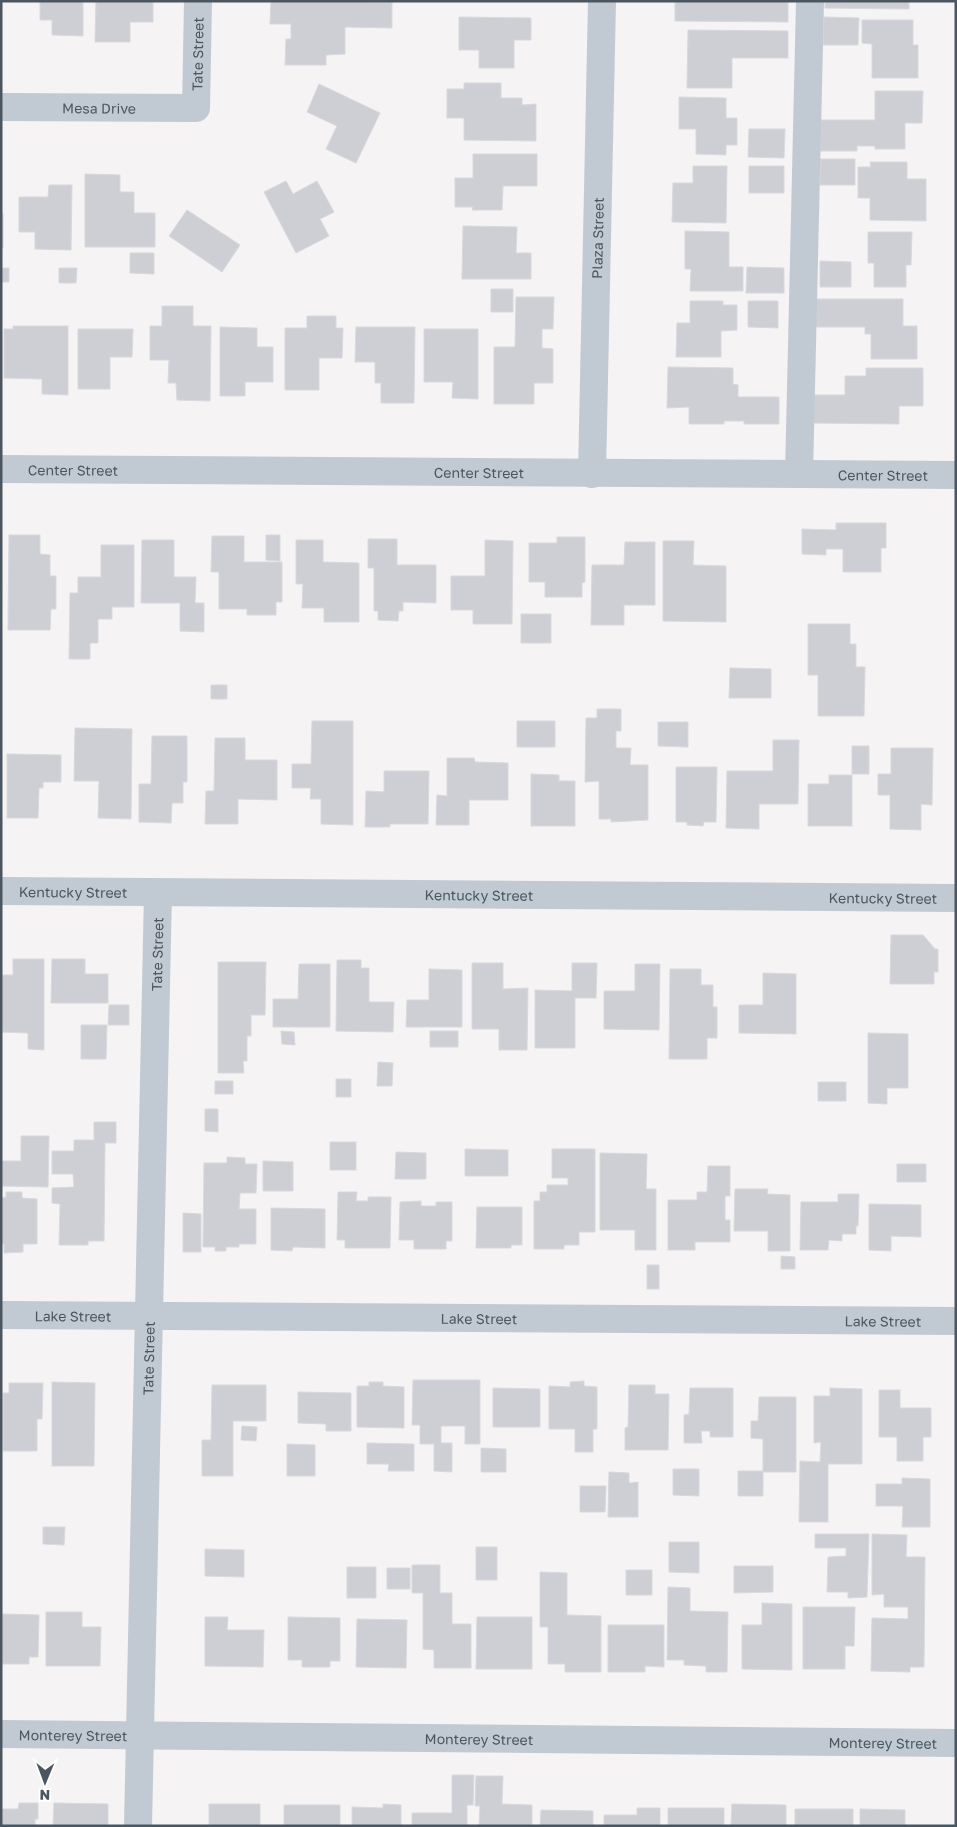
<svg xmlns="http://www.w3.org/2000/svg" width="957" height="1827" font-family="'Golos Text',sans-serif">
<rect width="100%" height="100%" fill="#f5f3f3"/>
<path fill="#cdcfd5" stroke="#d7d9de" d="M40,1H83V36L52,35V20H40Z
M96,1H153V22H130V42H95Z
M271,1L392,2V28L345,27V54L326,55V65H285L286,39H291V24H270Z
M675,1H788V22L675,21Z
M825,1H909V9L825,8Z
M459,17L531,18V40H514V68H479V50H459Z
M824,17L859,18L858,45H823Z
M862,20H913V45H918V78H872V44L862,43Z
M688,30L788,31V58H732V88H687Z
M464,83H501V98H522V105L536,104V141L464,140V118H447V89H464Z
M319,84L380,113L356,163L326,149L337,126L307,112Z
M875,91H923L922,123H905V149H875V146H857V151H820L821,120H875Z
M679,97L726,98V118H737V145H726V155L696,154V129H679Z
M749,129H785L784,158L748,157Z
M473,154H537V186H503L502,210H472L473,207H455V178H473Z
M820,159H855V185H820Z
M870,162H907V179H926V221L870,220V198H858V167H871Z
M693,166H727L726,223L672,222L673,183H693Z
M749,166H784V193H749Z
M85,174L120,175V192H134V213H155V247H85Z
M286,181L293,194L317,181L334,212L320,219L329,236L296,253L264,192Z
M49,185H72L71,250L35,249V232H19V197H48Z
M187,210L240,245L222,272L169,236Z
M1,213H3V248H1Z
M463,226L517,227L516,253H531V279H462Z
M685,231L729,232V267H743V291H690L691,269H685Z
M868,232H912L911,265H906V287H874V263H868Z
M130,253H154V274L130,273Z
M820,261L851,262V287H820Z
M747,267L784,268V293H746Z
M1,268H9V282H1Z
M59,268H77L76,283H59Z
M491,289H513V312H491Z
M516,297H554L553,329H542V348L553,349V383H534V404H494V347H515Z
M816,299H903V326H917V359H871V334H865V327H815Z
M690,301H723V305H737V330L721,331V357H676L677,323H690Z
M748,301H778V328L748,327Z
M162,306H193V326H211L210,401L177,400L176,383H168L169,360H150V326H162Z
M307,316H336V328H343L342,358H319V390H285V328H307Z
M13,326H68V395L42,394V379L4,378V329H13Z
M220,327L257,328V347H273V382H245V396H220Z
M356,327H415L414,403H381V383H375V362H355Z
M78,329H133L132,357H110V389H78Z
M424,329H478V399L452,398L453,382H424Z
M668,367L733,368V384L738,385V397H779V424H744V421H724V424H689V407L667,408Z
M866,368H923V406H899V424L813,423L814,395H845V376H866Z
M836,523H886V548H881V572H843V549H826V555L802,554V529L836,530Z
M9,535H40V554L50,555V576H56V609H51L50,630H8Z
M266,535H280V561L266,560Z
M212,536H244V562H282V602H276V615H247V609H219V572H211Z
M557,537H585V582L582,583V597H545V582H529V543H557Z
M368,539H397V565H436V603L403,602V611H399L398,621L378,620V611H374V568H368Z
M142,540H174V577H196L195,603H204V632L180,631V603H141Z
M296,540H323V562L359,563V622H324V608H302L303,584H296Z
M485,540L513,541L512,624H473V610H451V576H485Z
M663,541H694L693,565L726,566V622L663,621Z
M625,542H655V605H624V625H591L592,565H624Z
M101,545H134V607H112V619H98V643H90V659H69L70,593H78V577H101Z
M521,614H551V643H521Z
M808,624H850V644H856V667H865L864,716H818V675H808Z
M730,668L771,669V698H729Z
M211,685H227V699H211Z
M597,709H621V731H616V748H631L630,765H648V820L611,822V819H599V781L585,782L586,718H597Z
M312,721H353V825L321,824V799H310L311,788H292V764H311Z
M517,721H555V747H517Z
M658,722H688V747L658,746Z
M75,728L132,729L131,819L98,818L99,781H74Z
M152,736H187V782H183V803H172L171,823L139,822V784H151Z
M215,738H245V760H277V800L238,799V824H205L206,791H214Z
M773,740H799L798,804H759V829L726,828L727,771H773Z
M852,746H869V774H852Z
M891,748H933L932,805L921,804V830L890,829V795H878V774H891Z
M7,754L61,755V782H43V788H39L38,818H7Z
M447,758H474L475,762L508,763V800H469V825H436L437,795L447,796Z
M676,767H717L716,822H704L703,826L687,825V822H676Z
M384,771H429L428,824H390V827H365L366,791L384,792Z
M531,774L559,775V781H575V826H531Z
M829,775H852V826H808V784H829Z
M891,935H923L935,949H938V972H934V984H890Z
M13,959H44V1050L28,1049V1033L1,1032V975H13Z
M52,959H85V974H108V1003H51Z
M337,960H361V968H369V1002H394L393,1032L336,1031Z
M218,962H266L265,1015H251V1036H247V1061H243L244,1073H218Z
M472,963H503V989L528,988L527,1050H499V1029H472Z
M572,963H597L596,998H575V1048H535V990L572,991Z
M299,964H330V1027H273V999H298Z
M635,964H660L659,1030L604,1029V991H635Z
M429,969L462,970V1027H406L407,1000H429Z
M670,969H701V985H713V1007H717V1038H707V1059H669Z
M763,973L796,974V1034L739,1033V1005H763Z
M109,1005H129V1025H108Z
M81,1025H107L106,1059H81Z
M281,1031L294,1032L295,1045L282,1044Z
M430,1031H458V1047H430Z
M868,1033L908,1034V1088H887V1104L868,1103Z
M378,1062L393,1063L392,1086H377Z
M336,1079H351V1097H336Z
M215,1081H233V1094H215Z
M818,1082H846V1101H818Z
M205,1109H218V1132L205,1131Z
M94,1122H116V1143H105L104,1241H88V1245H59L60,1204L52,1203V1188L74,1187L73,1174H52V1151H74V1140H94Z
M21,1136H49L48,1187L1,1186V1161H21Z
M330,1142H356V1170H330Z
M465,1149L508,1150V1176H465Z
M552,1149H595V1232H579V1245H564V1249H534V1201H540V1192H547V1185H568V1178H552Z
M396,1152L426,1153V1179H395Z
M600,1153L647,1154L646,1189H656V1250H635V1230H600Z
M227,1157L245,1158V1164H257L256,1193H240L239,1209H256V1244H239V1247H226V1251H215V1247H203L204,1163H227Z
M263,1161L293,1162V1191H263Z
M897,1164H926V1182H897Z
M708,1166H730V1196H725V1220H730V1242H695V1250H668V1200H697V1192H707Z
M735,1189H768L767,1194L790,1195V1251H768V1231H734Z
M6,1192H22V1198L37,1199V1244H23V1252L4,1253V1244H1V1198L6,1197Z
M338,1192H357L356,1201H368V1197H391L390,1248H345V1240H337Z
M838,1194H859L858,1226H856V1234H842V1241L829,1240L828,1250H800L801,1202H838Z
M421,1201V1206H436V1202H452V1241H446V1249H414V1240H399L400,1202Z
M869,1204L921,1205V1237L891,1236V1251L869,1250Z
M477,1207H522V1245H511V1248H476Z
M271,1208L325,1209V1248L293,1247L292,1251L271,1250Z
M183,1213L201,1214V1252H183Z
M781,1256L795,1257V1269H781Z
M647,1265H659V1289H647Z
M413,1380H480V1444H465V1426H441V1443H452V1472L434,1471V1444H420V1425H412Z
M584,1381V1386L597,1387V1429H593V1452H575V1429H549V1386L570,1387V1382Z
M52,1382L95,1383L94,1466H52Z
M369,1382H383V1386L404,1387V1428L357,1427V1386H369Z
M9,1383H43L42,1419H37V1451H3V1393H9Z
M212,1385H266V1421H233V1476H202V1440H211Z
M629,1385H655V1394H669L668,1450H625V1428L628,1427Z
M493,1388L540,1389V1427H493Z
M690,1388H733V1437H710V1431H701L702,1443H684V1415L689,1414Z
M830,1388L862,1389V1464H828V1522H799L800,1461L820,1462L821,1442L814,1443V1396H830Z
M879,1390H900V1408H931V1437H923V1461H897V1437H879Z
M298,1392L351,1393V1431H326V1424L298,1423Z
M759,1397H796V1472H763V1439L751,1438V1421H758Z
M242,1426L257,1427L256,1441L241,1440Z
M367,1443L414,1444V1471H388L389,1464H367Z
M287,1444L315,1445V1476H287Z
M481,1448L506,1449V1472H481Z
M673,1469H699V1496L673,1495Z
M738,1471H763V1496H738Z
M609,1472L629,1473V1483L638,1482V1517H608Z
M902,1478L930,1479V1527H902L903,1506H876V1484H902Z
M580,1486H606L605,1512H580Z
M43,1527H65L64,1545L43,1544Z
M815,1534H869L867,1597L848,1598V1592H827L828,1557L846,1556V1548H815Z
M872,1534L907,1535L906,1557H925L924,1667H910V1672L871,1671L872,1618L908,1619V1607H884V1594L872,1595Z
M669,1542H699V1573L669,1572Z
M476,1547H497V1580H476Z
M205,1549L244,1550V1577L205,1576Z
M412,1565H440V1593H452V1624H471V1668H434V1650L423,1649V1593H412Z
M734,1566H773V1592L734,1593Z
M347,1567H376V1598H347Z
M387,1568H410V1589H387Z
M626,1570H652V1595H626Z
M540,1572L567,1573V1615L601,1616V1672H565V1664H548V1627H540Z
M668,1587L690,1588V1611L728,1612L727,1672H706V1666L684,1665V1660H667Z
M762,1603L792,1604V1670L742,1669V1625H762Z
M803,1607H855L854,1646H845V1669H803Z
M46,1612H82V1627H101L100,1666H46Z
M1,1614L39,1615L38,1657H29V1664H1Z
M205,1617H228L227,1630H264L263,1667L205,1666Z
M288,1617L340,1618V1661H330V1667H302V1660H288Z
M477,1617H532V1669H476Z
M357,1619L407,1620L406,1668L356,1667Z
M608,1625H664V1667L645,1666V1672H608Z
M452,1775H474L473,1805H467V1826H412V1813H452Z
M476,1776H503L502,1804L532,1805V1826H479L480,1806H475Z
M19,1803H38V1819H35V1826H1V1809H18Z
M54,1803L108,1804V1826H53Z
M209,1804H260V1826H209Z
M383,1804L401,1805V1826H352V1807L383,1808Z
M732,1804L786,1805V1826H731Z
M284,1805H340V1826H284Z
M637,1808H660V1826H604V1815H637Z
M668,1808H724V1826H668Z
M795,1809H853V1826H795Z
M860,1809L905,1810V1826H860Z
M541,1810L593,1811V1826H540Z"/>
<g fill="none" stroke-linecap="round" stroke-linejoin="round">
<g stroke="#c1cad2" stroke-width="28">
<path id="s1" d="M1,107L196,108L198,1"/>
<path id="s2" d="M1,469L956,475"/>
<path id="s3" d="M592,474L602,1"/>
<path d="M799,474L810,1"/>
<path id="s4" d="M1,891L956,898"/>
<path id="s5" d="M1,1315L956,1321"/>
<path id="s6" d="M1,1734L956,1743"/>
<path id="s7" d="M138,1826L158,892"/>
</g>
</g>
<g text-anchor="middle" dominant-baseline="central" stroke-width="4" stroke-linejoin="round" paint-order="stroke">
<g font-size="14" fill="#4a5661" stroke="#fff">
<text stroke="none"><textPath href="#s1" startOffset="249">Tate Street</textPath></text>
<text stroke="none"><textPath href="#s1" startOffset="98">Mesa Drive</textPath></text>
<text stroke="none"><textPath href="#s3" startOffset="236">Plaza Street</textPath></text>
<text stroke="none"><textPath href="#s2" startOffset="72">Center Street</textPath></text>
<text stroke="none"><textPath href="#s2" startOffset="478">Center Street</textPath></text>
<text stroke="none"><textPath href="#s2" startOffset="882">Center Street</textPath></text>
<text stroke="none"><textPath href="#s4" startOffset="72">Kentucky Street</textPath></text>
<text stroke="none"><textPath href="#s4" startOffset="478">Kentucky Street</textPath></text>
<text stroke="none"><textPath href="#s4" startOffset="882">Kentucky Street</textPath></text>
<text stroke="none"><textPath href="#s7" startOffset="872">Tate Street</textPath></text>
<text stroke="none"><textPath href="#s5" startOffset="72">Lake Street</textPath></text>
<text stroke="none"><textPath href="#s5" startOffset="478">Lake Street</textPath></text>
<text stroke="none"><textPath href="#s5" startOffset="882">Lake Street</textPath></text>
<text stroke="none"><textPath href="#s7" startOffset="468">Tate Street</textPath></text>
<text stroke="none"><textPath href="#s6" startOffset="72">Monterey Street</textPath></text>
<text stroke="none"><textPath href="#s6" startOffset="478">Monterey Street</textPath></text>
<text stroke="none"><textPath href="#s6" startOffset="882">Monterey Street</textPath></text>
</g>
</g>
<rect width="957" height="1827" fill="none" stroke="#4a5661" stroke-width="5"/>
<g transform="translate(45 1782) rotate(181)" stroke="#ffffff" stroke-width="4" paint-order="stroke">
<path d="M0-4L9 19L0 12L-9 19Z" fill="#4a5661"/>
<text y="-8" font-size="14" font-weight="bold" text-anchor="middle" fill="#4a5661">N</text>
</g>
</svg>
